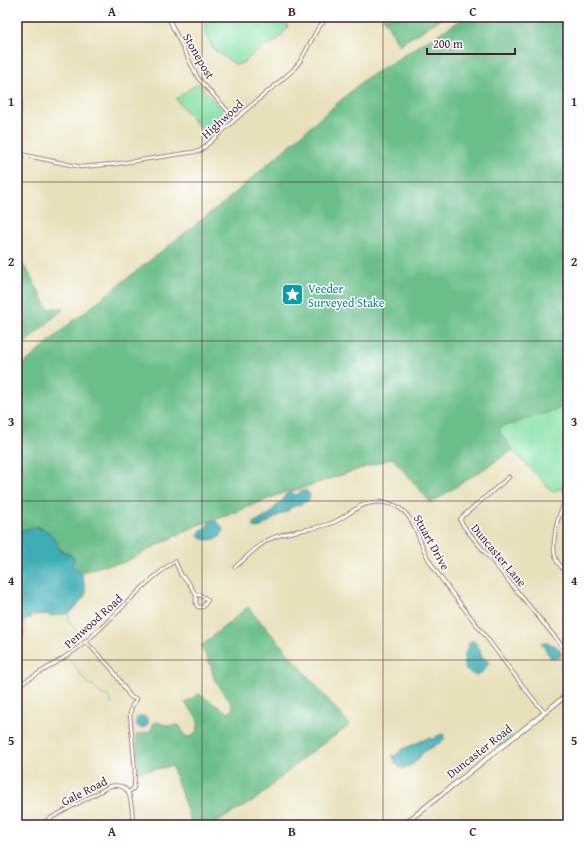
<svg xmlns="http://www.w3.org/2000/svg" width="585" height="842" font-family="'Gentium Book Plus',serif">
<rect width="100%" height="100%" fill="#fff"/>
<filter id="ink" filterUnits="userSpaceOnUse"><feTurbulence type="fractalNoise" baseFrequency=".025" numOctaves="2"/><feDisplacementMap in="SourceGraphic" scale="8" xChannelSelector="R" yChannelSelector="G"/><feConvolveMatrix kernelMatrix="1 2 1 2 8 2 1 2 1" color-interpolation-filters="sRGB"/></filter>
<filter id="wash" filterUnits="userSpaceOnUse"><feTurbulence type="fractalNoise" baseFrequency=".012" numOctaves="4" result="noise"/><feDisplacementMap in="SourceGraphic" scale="16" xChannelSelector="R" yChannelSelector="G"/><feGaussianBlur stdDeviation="0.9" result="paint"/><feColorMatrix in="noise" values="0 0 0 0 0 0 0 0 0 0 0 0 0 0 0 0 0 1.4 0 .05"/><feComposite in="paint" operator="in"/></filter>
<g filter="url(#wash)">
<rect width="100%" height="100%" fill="#e8e0bb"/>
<path fill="#84dfa5" stroke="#677f68" d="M210,17H284L288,27L278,40L265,46L252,55L245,62L236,65L214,50L205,33V21Z
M198,83L229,118L208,138L176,99Z
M564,406L568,410V489L566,490L563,488C559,488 556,491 552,492C547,488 544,482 539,477C526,464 504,446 499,428L505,425L512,424Z
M504,730L508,731L512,736L500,746H498C495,742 492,739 497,735L498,736L502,733L501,732Z"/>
<path fill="#6bbe8a" stroke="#5a6e5a" d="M383,17H444L399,45Z
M466,17H568V410L564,407L512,424L505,425L499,428L501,434L513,450L431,503L393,458L296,490L285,492L226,516L195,526L123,563L102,566L81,572C79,568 74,569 70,565L73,563L74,559C71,555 67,552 62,551L56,544V541L44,530L39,527H34L17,532V370L68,325L227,200L365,79Z
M20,261L29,273L48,309L54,308L63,309L17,350V264Z
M248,607L350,725L307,755L255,800L211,825H192L172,766L139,772L136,735L148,732L152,729L153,723L157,722L169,726L179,725L186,737L193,736C205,722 194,714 185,703L199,694L228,713L233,708L231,703L214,679L211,666L201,646Z"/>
<path fill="#3cadb5" stroke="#436670" d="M304,490L308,492L310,496L308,501L305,502L302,504L292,507L288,511L279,515L261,527L256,528L253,526L254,522L262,519L271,513L276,506L283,500L286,494L291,492L296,495Z
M211,521H216C223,527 225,529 220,537C214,540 204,542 198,536L199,533L202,531Z
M34,527C42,528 51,531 55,540C57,543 58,548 61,551C66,554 69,552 74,559L73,563L71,565L73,568H77L82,574L86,592L85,596L70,613L52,616L45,614L34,615L27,619L24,622L23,624L24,631L23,636L17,643V532Z
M471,641H474C478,646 481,650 481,656L489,662C485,669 480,679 470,673C467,671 464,670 464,666C463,660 466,646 471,641Z
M542,642C551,644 561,645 561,655L559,658H551L542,644Z
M136 722a6 6 0 1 1 12 0a6 6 0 1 1-12 0Z
M442,734L444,735V740L441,741L440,743L437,744C433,748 427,749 423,753C420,756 417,761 414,763C411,766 406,767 402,769L395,763L394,758L392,756L394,755L395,756L400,751L405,748L428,738L433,739L435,737Z"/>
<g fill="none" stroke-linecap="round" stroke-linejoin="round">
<path stroke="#3cadb5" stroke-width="1" d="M17,102L22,101V109L20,117V129
M68,613L69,616L68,621L80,634L83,639
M70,659L87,683L93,686L102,695L108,696L111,701V705"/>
</g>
</g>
<g filter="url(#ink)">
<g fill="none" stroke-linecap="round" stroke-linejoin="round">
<defs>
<path id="minor" d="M168,17L175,32L198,78L235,119
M19,154L81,167L115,164L200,151L247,109L277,84L293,70L301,60L318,28L328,17
M17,163L19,154V140
M509,477L463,516L460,520L465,528L568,653
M567,499C558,512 550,544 556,559C558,565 564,569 568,574
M567,499L565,497L564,492L568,489
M235,567C245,559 257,546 268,540C286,530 309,531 329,524C343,520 353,508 366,504C376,501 387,502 396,506C416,516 418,542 429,560C444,585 465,609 483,633C503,659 522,687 544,712
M86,642L112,669L129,695L132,698L137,699L132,706L130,714L135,771L134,787L133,789L128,792
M17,686C40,672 64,660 84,643C116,617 141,584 175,561L181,575L189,583L194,592L196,594L202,596L208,600L203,607H198L196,604V594
M38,825L110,786C128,783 130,794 132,809C132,814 133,820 134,825"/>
<path id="tertiary" d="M403,825L568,694"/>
</defs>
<use href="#minor" stroke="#998073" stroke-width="4.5"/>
<use href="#tertiary" stroke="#998073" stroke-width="5.5"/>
<use href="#minor" stroke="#fff" stroke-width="2.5"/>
<use href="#tertiary" stroke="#fff" stroke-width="3.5"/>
</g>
</g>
<path fill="none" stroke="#4a1f2b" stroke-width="1" stroke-opacity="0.55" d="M202,17V825M383,17V825M17,182H568M17,341H568M17,501H568M17,660H568"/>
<defs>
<symbol id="sight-square" viewBox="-11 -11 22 22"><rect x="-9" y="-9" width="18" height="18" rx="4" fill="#0f9aa8" stroke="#fff"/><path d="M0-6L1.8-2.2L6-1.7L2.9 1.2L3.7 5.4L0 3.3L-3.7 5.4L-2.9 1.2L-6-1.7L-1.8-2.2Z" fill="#fff"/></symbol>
</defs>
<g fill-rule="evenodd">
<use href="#sight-square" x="280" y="282" width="25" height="25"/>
</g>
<g text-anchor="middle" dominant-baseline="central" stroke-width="3" stroke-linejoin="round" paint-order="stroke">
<g font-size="12" fill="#4a1f2b" stroke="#fff">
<text transform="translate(199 56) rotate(60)">Stonepost</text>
<text transform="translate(222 119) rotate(-42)">Highwood</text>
<text transform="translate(432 542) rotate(61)">Stuart Drive</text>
<text transform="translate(499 555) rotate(50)">Duncaster Lane</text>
<text transform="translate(93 621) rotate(-42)">Penwood Road</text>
<text transform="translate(479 751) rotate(-38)">Duncaster Road</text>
<text transform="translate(84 791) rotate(-27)">Gale Road</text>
</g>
<g font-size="12" fill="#0d838f" stroke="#fff" text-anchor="start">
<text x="308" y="288">Veeder<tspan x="308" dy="14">Surveyed Stake</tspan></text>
</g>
</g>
<rect width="585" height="842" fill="none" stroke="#fff" stroke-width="44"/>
<path d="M427 48v6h88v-6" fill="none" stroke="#4a1f2b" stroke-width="2"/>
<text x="433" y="48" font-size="12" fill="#4a1f2b" stroke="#ffffff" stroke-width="3" paint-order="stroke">200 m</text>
<rect x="22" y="22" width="541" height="798" fill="none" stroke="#4a1f2b" stroke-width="1.5"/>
<g font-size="13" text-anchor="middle" font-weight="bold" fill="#4a1f2b">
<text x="112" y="16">A</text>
<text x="292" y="16">B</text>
<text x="473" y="16">C</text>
<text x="11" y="106">1</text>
<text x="574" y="106">1</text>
<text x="11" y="266">2</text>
<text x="574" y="266">2</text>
<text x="11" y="426">3</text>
<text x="574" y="426">3</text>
<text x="11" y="585">4</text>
<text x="574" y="585">4</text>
<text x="11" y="745">5</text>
<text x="574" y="745">5</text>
<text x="112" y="836">A</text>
<text x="292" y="836">B</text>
<text x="473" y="836">C</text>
</g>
</svg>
